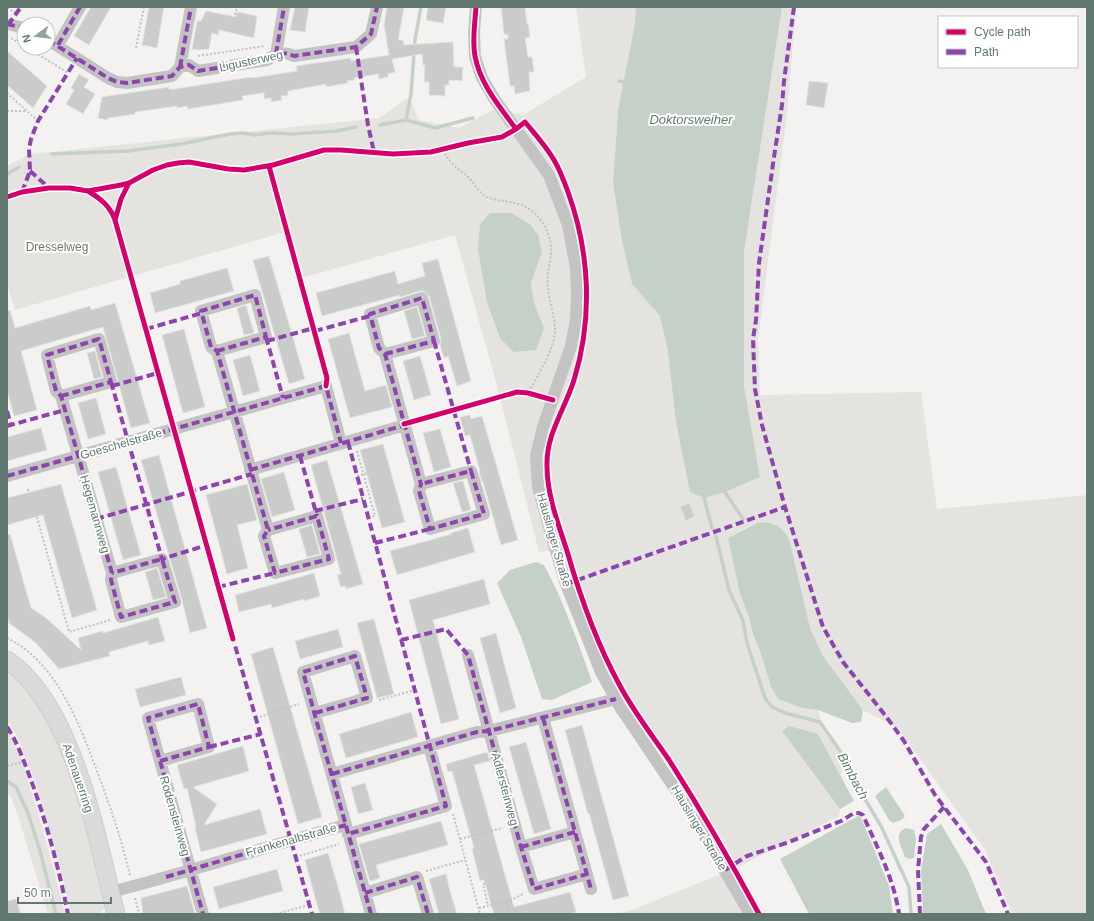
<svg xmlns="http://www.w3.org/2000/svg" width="1094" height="921" font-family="Helvetica,sans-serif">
<rect width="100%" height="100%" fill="#f3f2f1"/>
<path fill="#e4e3df" d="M576,7H636L635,23L618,110L613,183L622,241L632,284L660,316L704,498L725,492L760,477L744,386V252L782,7H796L787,113L758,339L760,395L921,392L937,509L1087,495V914H1012L985,850L898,728L863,710L823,656L810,628L784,530C781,528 779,526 776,524C761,516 741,531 728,538L740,594L749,617L753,634L760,651L771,687L778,699L802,708L818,710L823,727L848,766L840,775L818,734L782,731L840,809L839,816L738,867L762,914H617L635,909L738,867L702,806L627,693L604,649L581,585L548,551L539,552L496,382L455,235L298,279L285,232L15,310L7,284V166L30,154L379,118L409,97L419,120L459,128L493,110L523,115L586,77Z
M7,670L22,683L49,721L74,782L109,908L101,910L102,914H71L59,863L35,782L17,736L7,721Z
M7,731C18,746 24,767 29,784C43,827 54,870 65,914H48L18,816L11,797L7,792Z"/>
<path fill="#c5d0c9" d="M636,7H782L744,252V386L760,477L725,492L704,498L690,492L676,422L668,351L660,316L632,284L622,241L613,183L618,110L635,23Z
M490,213H511L530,224L538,235L542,252L531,283L534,303L544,328L536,350L514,352L500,338L487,302L478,249L480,224Z
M766,522C779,524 782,528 789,539L810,628L823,656L863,710L861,722L852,723L818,710L802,708L778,699L771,687L760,651L753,634L749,617L740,594L728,538L757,523Z
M536,562L544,565C564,602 578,642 592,682L552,700L542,699L521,637L497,583L510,570Z
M789,726L818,734L854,801L840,809L782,731Z
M886,787L905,816C902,821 898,821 893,823L889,820L875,796Z
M860,815L889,886L893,914H809L780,859Z
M941,824L968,870L986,914H923L921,871L927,834Z
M906,828L914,830L916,839L914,858L909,859L905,857C902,847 892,834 906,828Z"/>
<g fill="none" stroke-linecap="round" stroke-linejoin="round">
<path stroke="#c5d0c9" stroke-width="3.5" d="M619,81L624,82
M406,120L411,94L415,40L421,7
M380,125L406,120L435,128L473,118
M52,154L128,151L181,144L230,134L243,133L254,135L269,133L293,134L337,131L356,127
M7,174L19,167
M725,492L743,519
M704,498L712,528
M716,536L729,590L743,621L747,643L765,698L772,707L785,713L820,722L847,761L850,774L881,826L909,887L911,914
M7,781L16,787L28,813L40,851L56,914"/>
</g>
<path fill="#caccca" stroke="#e2e2e1" d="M91,7H111L89,45L74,36Z
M149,7H164L157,48L142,45Z
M295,7H309L305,32L290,30Z
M387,7L404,8L398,40H403L404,45L453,42L454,67H463L462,81L449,80V85H445V96L429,95V82H424L425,65H423L422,54L392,59L395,72L388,74V77L379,79L378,74L354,78V80L347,81L348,83L326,87V84L288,91V95L281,96L282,100L271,102V98L264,99V93L242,96L243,100L188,109L187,106L177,108V106L135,112V114L108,118V120L98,118L102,97L169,87V89H175L251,77L252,78L297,71L296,66L351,58V61L389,55L384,25Z
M428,7H446L443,23L426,20Z
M501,7H525L527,24H528L530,37L525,38L528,57H532L534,72H529L530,91L515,94L514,86H510L504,39H508V35L504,34Z
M206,11L236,17L237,12L257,16L254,38L219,30L218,35L212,33L209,49L199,50L192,49L197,21H201Z
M7,51L47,86L33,108L7,85Z
M79,74L89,80L84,87L95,94L83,114L66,104L74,90L71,88Z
M809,81L828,83L824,108L806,105Z
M269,256L305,379L289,384L253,260Z
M438,259L471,381L457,386L448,356L444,358L440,345L441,339L429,296L424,291H420L400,297V295L322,316L316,293L395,271L398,284L425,276L422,263Z
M227,268L234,291L155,313L150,293L180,284V281Z
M115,303L150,423L131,428L103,327L21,351L37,410L14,416L7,390V311L10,310L15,328L90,306L91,310Z
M246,305L254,333L244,335L237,308Z
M417,307L425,336L412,339L404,311Z
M184,329L205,407L183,413L162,335Z
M349,333L365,391L386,385L392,407L350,418L328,339Z
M95,351L102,377L94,379L87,353Z
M250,355L260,391L243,396L233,360Z
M420,356L431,395L414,400L403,361Z
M96,398L106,434L88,439L78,403Z
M470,415L471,419L482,416L518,540L501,545L483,482H482L479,471H480L470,435L465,436L460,417Z
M41,428L47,450L7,461V437Z
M440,429L451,467L434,472L423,433Z
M383,444L405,522L382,528L360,450Z
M159,455L207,628L190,633L182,600L141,460Z
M327,460L363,584L346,589L345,586L341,587L337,575L341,574L311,465Z
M116,467L141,555L123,560L98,472Z
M284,472L295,510L272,517L261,479Z
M463,481L471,510L462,512L453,483Z
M61,484L97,610L72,618L43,515L7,525V498Z
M247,484L257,520L237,525L248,568L227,574L206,495Z
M689,503L695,516L686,521L680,507Z
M312,525L320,554L307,557L299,529Z
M468,528L475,552L397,575L390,551L452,534L451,533Z
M10,534L31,608L45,617L81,650L78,638L103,631V633L158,617L165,641L149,645L148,641L109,652L110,656L59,669L36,643L9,623L7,615V535Z
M157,568L166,597L153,600L145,572Z
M314,573L320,596L304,601V599L272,608L271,604L239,612L235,595Z
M484,579L490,604L433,620L459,719L441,724L409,600Z
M374,619L394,694L377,698L357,623Z
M338,629L343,647L300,659L295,641Z
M496,633L516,708L500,713L480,638Z
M273,647L322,817L298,824L251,654Z
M181,677L186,695L140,707L135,689Z
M411,712L418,737L346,758L339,734Z
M582,725L629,896L613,900L589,813L588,814L565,730Z
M526,742L551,829L534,834L509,747Z
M243,746L249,771L193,787L217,804L204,825L260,809L267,834L201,852L195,828L196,827L187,788L184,789L177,765Z
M487,752L490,761L474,765L514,907L570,892L576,912L570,914H494L484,880L480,881L472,849L474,848L452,771L448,772L446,764Z
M365,783L373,810L358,814L351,787Z
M441,821L448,845L376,865L380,878L370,881L359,844Z
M328,853L340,894L345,914H320L316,901L305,860Z
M277,869L283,891L219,909L213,887Z
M446,874L450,891L457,914H439L429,879Z
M187,886L195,914H143L141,898Z
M16,899L21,914H7V901Z"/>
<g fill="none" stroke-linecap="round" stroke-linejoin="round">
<defs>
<path id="secondary" d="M7,660C74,705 97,840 116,914"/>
</defs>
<use href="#secondary" stroke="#cccecc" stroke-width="19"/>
<path stroke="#bfc2c1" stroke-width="2" stroke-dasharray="2 2" stroke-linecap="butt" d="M7,8L16,13
M235,15L237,7
M11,38L24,46
M28,48L68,73
M136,48L144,7
M198,56L265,46
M7,93L38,121
M7,111H26
M539,138L546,147
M443,150C446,155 449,161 454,165C459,170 465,174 470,179C476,185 480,195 489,198C505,203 518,200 532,211C544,220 553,239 551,254C550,265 546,276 548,287C549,304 558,322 554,338C551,355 536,378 528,393
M357,451L375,516L368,518
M357,476L367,473
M28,489L29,492
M37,517L69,632L110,620
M7,638C57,662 80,725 98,774C111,808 122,841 130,876
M379,700L415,690
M256,718L299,704
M7,766L24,762
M453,814L480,914
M460,839L503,828
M296,857L339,844
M426,871L465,860
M485,884H483L488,906
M135,898L139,914
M506,901L509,912
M479,908L511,900L523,894
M276,914L309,905"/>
<path stroke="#c2c3c2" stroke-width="12" d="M476,7L474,32L475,57L482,78L495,100L549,175L568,225L576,268L577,295L576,319L571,346L543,427L536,456L538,487L553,541L566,584L601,672L620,707L690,811L750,914
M7,24L24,28
M48,40L108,78L117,82L127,83L172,76L180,67L189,65L198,71L267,60C277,53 283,51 294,56L356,47L371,34L377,7
M58,45L80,7
M276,54L284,7
M180,67L191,7
M217,351L266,337L255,295L201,311L211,347L217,351L268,530L264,536L275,573L329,559L317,516L268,530
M385,354L434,341L422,298L370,314L379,348L385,354L421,484L419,491L430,529L484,514L471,471L421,484
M61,396L111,382L99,339L47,355L56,391L61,396L112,573L111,580L121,617L175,602L162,559L112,573
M250,470L405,425
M7,476L326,386L341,443
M468,655L521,847L534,889L587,874
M315,713L367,698L355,656L303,672C325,752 348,833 371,914
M543,718L591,889
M160,761L209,747L198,704L148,718L203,914
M332,774L477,732L489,731L616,699
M348,834L446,806L429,746
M521,847L575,832
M111,892C190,872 267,846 346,825
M365,893L417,877L428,914"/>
<use href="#secondary" stroke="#dadada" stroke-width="17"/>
<path stroke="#8e44ad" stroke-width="4" stroke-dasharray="8 4" stroke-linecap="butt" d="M794,7L784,81L782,105L774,157L759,263L756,320L753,339L755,389L762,425L785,507L823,627L843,662L885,715L904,741L935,795L986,862L1008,914
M7,24L24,28
M8,25L21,7
M48,40L108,78L117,82L127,83L172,76L180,67L189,65L198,71L267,60C277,53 283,51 294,56L356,47L371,34L377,7
M58,45L80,7
M356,47L368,125L374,152
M276,54L284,7
M180,67L191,7
M30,171L49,188
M22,192L30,171L29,149L31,139L38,121L77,58
M146,329L202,313
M315,331L370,316
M266,337L283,398
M267,341L314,328
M434,341L471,471
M217,351L266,337L255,295L201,311L211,347L217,351L268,530L264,536L275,573L329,559L317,516L268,530
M385,354L434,341L422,298L370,314L379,348L385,354L421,484L419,491L430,529L484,514L471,471L421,484
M111,382L162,559L207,545
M112,386L158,373
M61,396L111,382L99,339L47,355L56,391L61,396L112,573L111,580L121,617L175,602L162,559L112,573
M7,411L11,425
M7,426L65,410
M348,442L446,806L348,834
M300,456L317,516
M250,470L405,425
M7,476L326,386L341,443
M315,511L363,499
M96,519L252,474
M375,543L430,529
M566,584L785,507
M218,587L275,573
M232,635L312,914
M401,640L446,629L468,655L521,847L534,889L587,874
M315,713L367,698L355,656L303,672C325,752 348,833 371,914
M543,718L591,889
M7,727C18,743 24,762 31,780C47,824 59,869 68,914
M209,747L261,734
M160,761L209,747L198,704L148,718L203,914
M332,774L477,732L489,731L616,699
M521,847L575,832
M725,870L747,856L789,842L841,821L854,813H859L863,815C877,847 894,879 899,914
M166,877L291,840L346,825
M365,893L417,877L428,914
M920,914L918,870L921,837L924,829L944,807"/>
<defs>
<path id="cycleway" d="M476,7C475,23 472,40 475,56C480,84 500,107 516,129
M269,166L327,378L326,386
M88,191C101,199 110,206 115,220L121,199L129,183
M7,197L22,192L49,188H70L88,191L121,185L129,183L153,170L167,165L178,163L189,162L228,169L244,170L273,165L324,150H341L393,154L431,152L468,143L502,137L516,129L525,122C535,134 546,146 554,160C560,170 564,181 568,192C590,253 593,318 574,380C565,409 546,434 547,466C547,495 558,523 567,551C580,596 596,642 619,684C633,711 652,735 669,760C701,810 731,862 759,914
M115,220L233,639
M404,424L517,392L528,393L553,400"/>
</defs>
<use href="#cycleway" stroke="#fff" stroke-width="8"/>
<use href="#cycleway" stroke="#d6006c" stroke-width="5"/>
</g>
<g text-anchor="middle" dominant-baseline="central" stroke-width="4" stroke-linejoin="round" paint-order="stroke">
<g font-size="12" fill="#617970" stroke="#fff">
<text transform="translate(251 61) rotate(-12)">Ligusterweg</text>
<text transform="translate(121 444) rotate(-16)">Goeschelstraße</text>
<text transform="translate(95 514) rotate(74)">Hegemannweg</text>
<text transform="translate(554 540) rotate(74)">Häuslinger Straße</text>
<text transform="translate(78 778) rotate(71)">Adenauerring</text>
<text transform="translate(505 789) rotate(75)">Adlersteinweg</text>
<text transform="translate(175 816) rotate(74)">Rodensteinweg</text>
<text transform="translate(699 828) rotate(59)">Häuslinger Straße</text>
<text transform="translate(291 840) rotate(-16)">Frankenalbstraße</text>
</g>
<g font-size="12" fill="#767663" stroke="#fff">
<text x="57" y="247">Dresselweg</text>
</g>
<g font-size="13" font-style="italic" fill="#617c6d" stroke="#fff">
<text x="691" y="119">Doktorsweiher</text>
<text transform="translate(853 776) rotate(62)">Bimbach</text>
</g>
</g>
<rect width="1094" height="921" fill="none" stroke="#617970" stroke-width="16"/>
<rect x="938" y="16" width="140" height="52" fill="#ffffff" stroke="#c0c9c6"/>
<rect x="946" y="29" width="20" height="6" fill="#d6006c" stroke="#c0c9c6"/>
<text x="974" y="36" font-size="12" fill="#617970">Cycle path</text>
<rect x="946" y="49" width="20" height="6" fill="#8e44ad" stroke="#c0c9c6"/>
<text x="974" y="56" font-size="12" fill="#617970">Path</text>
<g transform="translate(36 36) rotate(255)"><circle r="19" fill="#ffffff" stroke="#c0c9c6"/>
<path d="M0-3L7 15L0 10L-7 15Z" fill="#94a39d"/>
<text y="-6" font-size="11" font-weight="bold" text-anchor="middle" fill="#617970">N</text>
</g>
<path d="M18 897v6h93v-6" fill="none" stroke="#617970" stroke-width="2"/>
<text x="24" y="897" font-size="12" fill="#617970" stroke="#ffffff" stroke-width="3" paint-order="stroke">50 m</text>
</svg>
